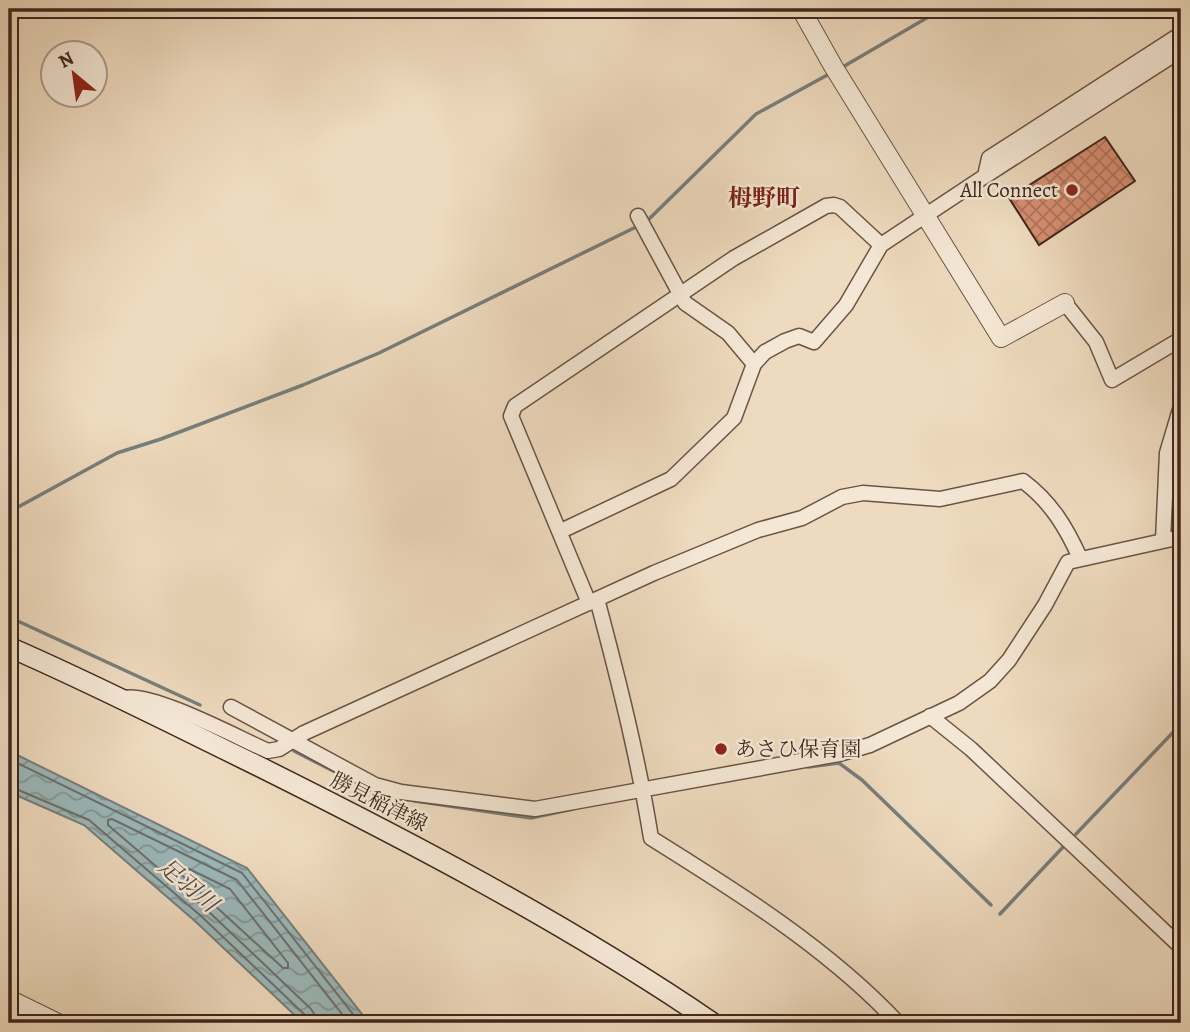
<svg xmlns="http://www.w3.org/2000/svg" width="1190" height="1032" font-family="Alegreya,'Noto Serif JP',serif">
<defs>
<pattern id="water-waves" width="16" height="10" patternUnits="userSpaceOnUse" patternTransform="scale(1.75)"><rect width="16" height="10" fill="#9cb8ba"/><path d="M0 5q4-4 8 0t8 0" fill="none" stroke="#819697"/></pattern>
<pattern id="building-cross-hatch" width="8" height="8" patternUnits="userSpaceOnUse" patternTransform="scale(1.75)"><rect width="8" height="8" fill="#d78f72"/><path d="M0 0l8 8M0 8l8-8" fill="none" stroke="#b0755d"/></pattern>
</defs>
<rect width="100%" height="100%" fill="#eedabe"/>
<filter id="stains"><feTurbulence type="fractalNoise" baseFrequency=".00286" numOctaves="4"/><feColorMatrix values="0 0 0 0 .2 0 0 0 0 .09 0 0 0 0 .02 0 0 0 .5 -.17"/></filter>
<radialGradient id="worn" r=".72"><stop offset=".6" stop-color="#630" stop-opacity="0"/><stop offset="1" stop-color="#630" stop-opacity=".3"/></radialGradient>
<path fill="url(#water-waves)" stroke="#777e7b" stroke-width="2" d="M9,751L247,868L369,1023H303L196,922L84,825L9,792Z"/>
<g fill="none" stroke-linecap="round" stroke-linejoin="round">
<path stroke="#6e706c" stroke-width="2" d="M9,759L242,873L360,1023
M9,786L89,820L201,916L305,1015L308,1023
M181,865L230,889L288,963V968H283L176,870V866Z
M316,1023L315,1015L311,1009L207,910L108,825V820L112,819L237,880L349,1023"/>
<path stroke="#777e7b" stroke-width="3.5" d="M841,68L942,9
M645,223L756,114L831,73
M9,512L117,453L161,439L303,385L379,353L638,226
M9,617L200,705
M294,751L345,777
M808,767L839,763L862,780L991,905
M377,792L400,799
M415,801L531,818L573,809
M1076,834L1181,724
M1000,914L1065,845"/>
</g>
<path fill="url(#building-cross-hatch)" stroke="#3f271d" stroke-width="2" d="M1105,137L1135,181L1039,245L1009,198Z"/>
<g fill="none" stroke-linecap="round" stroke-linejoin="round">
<defs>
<path id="minor" d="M985,176L1181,50
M638,216L685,303L728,333L754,364
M1065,303L1096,342L1112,380L1181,339
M561,531L671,479L734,418L754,364L765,352L785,341L799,336L814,342L846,305L881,245L985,176L989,158L1181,34
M1163,540L1167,453L1181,406
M597,599C618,678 638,757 651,838C736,891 829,949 898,1023
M589,603L511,416L515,406L734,258L826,206L834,205L840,207L881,245
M124,698C153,692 238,738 268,751L279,749L304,733L654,573L758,530L802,518L842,497L863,493L940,499L1023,481C1051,502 1066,527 1080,558
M231,707L375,785L401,792L535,809L839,754L870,745L959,703L990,681L1009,660L1045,605L1068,562L1172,539
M930,716L971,749L1181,947"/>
<path id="tertiary" d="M801,9L833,66L1001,338L1065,303
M9,999L58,1023"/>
<path id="secondary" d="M9,647C90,682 168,722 248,761C407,840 566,923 713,1023"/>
</defs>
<use href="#minor" stroke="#6b5445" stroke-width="17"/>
<use href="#tertiary" stroke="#6b5445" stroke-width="20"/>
<use href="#secondary" stroke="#3f271d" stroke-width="22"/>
<use href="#minor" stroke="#f4e7d5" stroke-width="14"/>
<use href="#tertiary" stroke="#f4e7d5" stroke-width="18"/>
<use href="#secondary" stroke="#f4e7d5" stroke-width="19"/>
</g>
<g fill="#8f2418" stroke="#f4e7d5" stroke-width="2.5">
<circle cx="1072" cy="190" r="7"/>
<circle cx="721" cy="749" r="7"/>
</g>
<g text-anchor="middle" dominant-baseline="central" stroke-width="5" stroke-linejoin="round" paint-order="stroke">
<g font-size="21" fill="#3f271d" stroke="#f4e7d5" text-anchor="end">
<text x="1058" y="190">All Connect</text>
<text x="735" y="749" text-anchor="start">あさひ保育園</text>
</g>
<g font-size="21" fill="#3f271d" stroke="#f4e7d5">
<text transform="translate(379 802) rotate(27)">勝見稲津線</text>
</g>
<g font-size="23" font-style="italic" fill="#564b44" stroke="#f4e7d5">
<text transform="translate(188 885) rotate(40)">足羽川</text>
</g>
<g font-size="24" font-weight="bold" fill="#7a1f14" stroke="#f4e7d5">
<text x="764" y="198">栂野町</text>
</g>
</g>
<rect width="1190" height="1032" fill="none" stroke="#eedabe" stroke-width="35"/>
<rect x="10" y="10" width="1169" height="1011" fill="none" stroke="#3f271d" stroke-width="3.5"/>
<rect x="18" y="18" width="1155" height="997" fill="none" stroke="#3f271d" stroke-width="2"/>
<g transform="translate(74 74) rotate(331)"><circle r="33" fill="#f4e7d5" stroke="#ac9a8b" stroke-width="2"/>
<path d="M0-5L12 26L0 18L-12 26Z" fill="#8f2418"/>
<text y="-10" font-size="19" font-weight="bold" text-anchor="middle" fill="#3f271d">N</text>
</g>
<rect width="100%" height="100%" filter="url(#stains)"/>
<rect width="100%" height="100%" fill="url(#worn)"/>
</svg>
